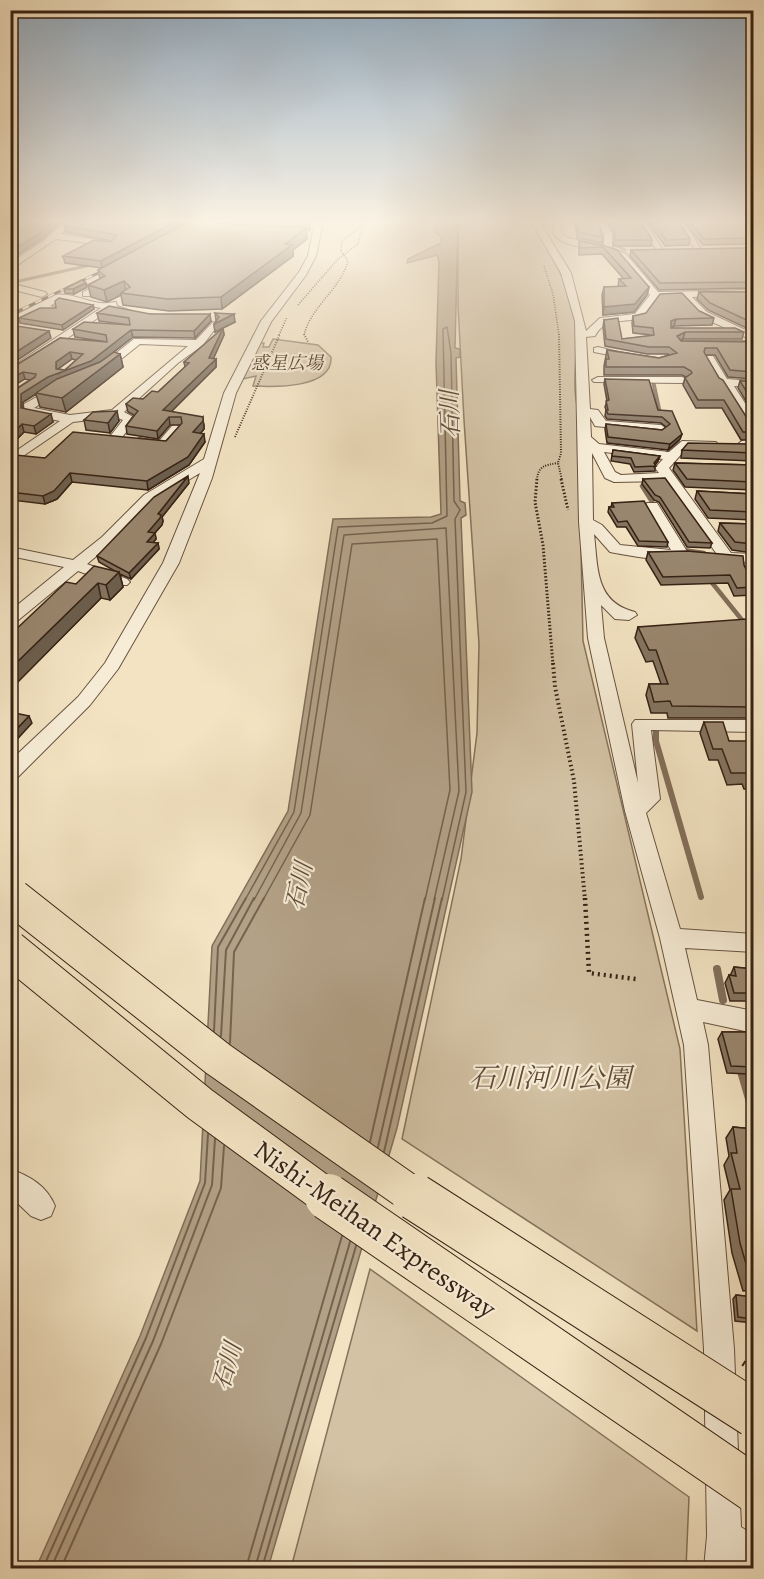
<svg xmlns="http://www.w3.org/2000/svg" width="764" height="1579" font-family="Alegreya,'Noto Serif JP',serif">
<rect width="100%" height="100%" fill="#f3e3c2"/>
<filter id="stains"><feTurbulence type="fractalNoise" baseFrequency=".00333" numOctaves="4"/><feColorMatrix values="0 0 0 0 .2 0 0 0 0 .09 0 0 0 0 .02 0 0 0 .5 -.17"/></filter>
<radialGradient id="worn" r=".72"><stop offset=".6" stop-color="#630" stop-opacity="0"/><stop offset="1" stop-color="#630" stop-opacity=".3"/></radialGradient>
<path fill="#d3c2a4" stroke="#86725c" stroke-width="1.5" d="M458,221H532C550,253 573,289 576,328C578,354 571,382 578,410L583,641L680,1049L697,1331L402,1139L461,859L477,733L479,644L464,420L458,305Z
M273,339L318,345L331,357C333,389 274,387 253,386L256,376L243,379L259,343H264L263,347H269Z
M370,1269L689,1497L686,1568H291Z"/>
<path fill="#b3a187" stroke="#826e59" stroke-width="1.5" d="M438,221H458L455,348L460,349V357L456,358L460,501L465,503L466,515L461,518L472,792L397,1128L268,1568H36L140,1336L200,1181L212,946L288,811L333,519L431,517L441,514L436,363L439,261L437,255L407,263L408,259L441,243V237L435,231Z"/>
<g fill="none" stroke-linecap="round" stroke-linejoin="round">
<path stroke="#76624e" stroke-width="1.5" d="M245,900L294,812L338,527L432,523L447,516L443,329L447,327L451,353L454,501L460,510L455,519L466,792L442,900
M254,900L301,813L344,535L446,528L459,791L434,900
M263,900L310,815L352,544L437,539L450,790L425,900"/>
<path stroke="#76624e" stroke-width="2" d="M214,1031L218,947L246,898
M221,1036L226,950L254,898
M230,1043L234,952L264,898
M370,1142L425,898
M378,1147L435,898
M384,1152L442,898
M43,1568L146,1338L205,1183L208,1134
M51,1568L153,1341L212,1185L215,1139
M61,1568L161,1344L221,1188L224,1146
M246,1568L342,1236
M255,1568L350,1242
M262,1568L356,1246"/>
<path stroke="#826e59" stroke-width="3" d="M606,221L613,244L625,250
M10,283L95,264"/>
<path stroke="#826e59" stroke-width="4" d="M653,381L664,432
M671,451L678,441L672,440"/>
<path stroke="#826e59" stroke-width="4.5" d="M648,480L642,486L656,508
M682,546L684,550L704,553
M709,579L754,635"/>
<path stroke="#826e59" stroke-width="6" d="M660,728H656V741L701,897"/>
<path stroke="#826e59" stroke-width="8" d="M717,969L723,1000
M740,1068L754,1116"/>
<defs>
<path id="minor" d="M65,221H74L61,234L116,243L112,246L56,239L10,270V263L45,240Z
M175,221H191L216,228L212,231Z
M315,221H323L316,256L306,275L271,322L236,393L212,478L179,563L118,669L90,705L17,778L10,780V761L78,697L105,663L163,563L200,473L154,501L112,543L87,564L127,579L130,582L127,585H117L78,571L16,622L10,624V611L64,567L10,556V547L73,560L102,537L144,495L204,459L224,393L261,321L299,272L308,256Z
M531,221H539L571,273L586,331L600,318L635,314L650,295C640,282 627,259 612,253C593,246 568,250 554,235L553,221H561L562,234L568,238L604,246V235L598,221H606L612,235V248L626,254L658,292L754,290V296L692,297L707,312L754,334V341L699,316L682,297L658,298L643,318C623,323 605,317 595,336L586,337L590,409L598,410L606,421L661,425L667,429L661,433L595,426L590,417L591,437L599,444L669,452L682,441L716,442L718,445L712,449H686L669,468L731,553L754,554V563L713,560L711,557L716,553L665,481L614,482L605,478L592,453L593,520L602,525L620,545L671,550L645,506L647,503H657L688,553L686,556C663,562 638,557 615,553L610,552L594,534C598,568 595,602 635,612L637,615L629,620L615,619L601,605L604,638L638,783L632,724L635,720H754V732L651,730L660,799L646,813L680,929L754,934V952L685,948L697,1000L754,1011V1033L703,1022L708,1045L734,1349L741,1527L754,1535V1568L739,1566L738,1568H704L707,1536L704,1349L684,1045L660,938L625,811L588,638L579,522L575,321L561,273ZM604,452L663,459L655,468L659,473L621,475L615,472Z
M637,221H645L664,252H658Z
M679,223H685L702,251H696Z
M123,262L128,265L126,267L96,282L103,285V289L89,296H83V292L92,287L85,284V280Z
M10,283L45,292L47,294L42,297L10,289Z
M55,295C73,292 92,305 107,303C111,303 113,302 116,302L117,306L137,313L132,316L110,310L10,376V368L101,308L60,300L50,306L55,307V311L41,310L10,325V318Z
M213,322L218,325L203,345L178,363L124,412L137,419L118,442H110L108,439L123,420L115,417L73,422L10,465V455L60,421L25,414L24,404L60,384L66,387L64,389L34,408L70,415L112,410L188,346L140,344L105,372H97V368L134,339L196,340Z
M598,347L639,357L634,360L594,352V348Z
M705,356H713L727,379L754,381V387L734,386L754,417V432L750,431L723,385L719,384L704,358Z
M598,377H682L688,380L682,383L594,382L592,380Z
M176,425L182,429L166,448L139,446L133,442L139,438L159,441L172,426Z
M745,439H754V461L749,460L739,443Z
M10,1169C30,1176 47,1186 55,1206L51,1216L41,1220L31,1216L10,1196Z"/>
</defs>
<use href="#minor" stroke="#675240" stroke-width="2"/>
<path stroke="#382214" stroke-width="1.5" stroke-dasharray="1 1.5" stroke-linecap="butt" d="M544,266L553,294L559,335
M298,305L338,259L358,244L364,221
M279,335L287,317
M304,335C311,306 340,290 348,261L341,251L342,241L363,225"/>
<path stroke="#382214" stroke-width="2" stroke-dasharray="1 1.5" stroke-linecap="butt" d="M304,334L308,342
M559,334L561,453L558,463L562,480
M235,437L280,334
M537,480C538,466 545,465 558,463"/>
<path stroke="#382214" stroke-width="3" stroke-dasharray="1.5 2" stroke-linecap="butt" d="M537,479L535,502L543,545L553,665
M561,479L568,510"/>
<path stroke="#382214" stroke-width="4" stroke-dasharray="1.5 3" stroke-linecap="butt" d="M553,663L555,687L574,781L585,900"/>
<path stroke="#382214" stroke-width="4.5" stroke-dasharray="2 4" stroke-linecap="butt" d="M585,898L589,973L636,979"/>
<path stroke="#382214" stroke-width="6" stroke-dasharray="2 4.5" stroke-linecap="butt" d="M743,1363L754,1370"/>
<use href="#minor" fill="#f7edd7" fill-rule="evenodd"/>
<defs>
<path id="rail" d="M158,239L187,221
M10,315L113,266"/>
</defs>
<use href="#rail" stroke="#382214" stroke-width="3"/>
<use href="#rail" stroke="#f7edd7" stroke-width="2" stroke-dasharray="7" stroke-linecap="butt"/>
<defs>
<path id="highway-bridge-far2" d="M10,895L16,900"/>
<path id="highway-bridge-far1" d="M14,898L218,1059L418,1199
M10,949L200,1104L330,1199"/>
<path id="highway-bridge" d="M328,1197L754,1489
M415,1197L754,1414"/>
</defs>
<use href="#highway-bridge-far2" stroke="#382214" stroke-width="30" stroke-linecap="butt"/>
<use href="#highway-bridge-far1" stroke="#382214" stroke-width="38" stroke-linecap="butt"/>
<use href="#highway-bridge" stroke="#382214" stroke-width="48" stroke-linecap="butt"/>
<use href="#highway-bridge-far2" stroke="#f3e3c2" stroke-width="28"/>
<use href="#highway-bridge-far1" stroke="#f3e3c2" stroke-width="36"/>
<use href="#highway-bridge" stroke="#f3e3c2" stroke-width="46"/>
</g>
<path fill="#84735f" stroke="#382214" stroke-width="1.5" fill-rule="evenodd" d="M69,221H179L180,226L102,268L65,263L63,256L111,242L112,241L66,232L64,226Z
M225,221H310V230L306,229L307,239L293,250V256L222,309L169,311L123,305L121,295L107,302L91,297L88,285L100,279L98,270L226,224Z
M575,221H598L603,237L602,243L577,238Z
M607,221H640L652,240L651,246H614V234Z
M647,221H682L679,223L690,239L689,245L665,246Z
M683,221H753V244L703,245Z
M579,241L605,246L649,287L647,295L634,312L603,315L602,295L604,287H618L619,279L623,278L602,254L579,255Z
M753,248V288L659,290L630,256L631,250Z
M87,287L74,294L65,293L64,289Z
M699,292H753V331L708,310L697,299Z
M93,305L94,309L63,330L20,323L19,318L56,308Z
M699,311L714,318L712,325L674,326L671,328L744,332L742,339H683L681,341H753V379L728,377L715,355H705L719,378L752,426L753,425V461L681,458L682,450L749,444L751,443L748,440H741L722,408H696L683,385L685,378L686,377L682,375H604V366L607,350L659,358L669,355L668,354H647L605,346L603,327L604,320L622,339L651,336V335L633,333L632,323L633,316Z
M97,313L150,314L211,321L195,338L133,337L106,358L120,354L123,367L66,412L40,407L36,394L23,402V408L53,422L36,434L24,432L10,446V393L30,380L25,379L10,369L60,338L107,342L75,337L73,329L130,325L99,321ZM72,359L76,360L65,370L58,369Z
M215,313L235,322L223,328L224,335L213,359H216V367L171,411L204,424V429L201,433L205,442L189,465L148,490L72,482L57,499L45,504L12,500L10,502V457L45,458L166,441L181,425H170L158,439L127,434L126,426L134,415L128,412L126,404L143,399L158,392L185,367L184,362L223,328L215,332L214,324L216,321Z
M605,379L658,410L682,434L680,439L668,450L607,443L605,429L606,424L662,430L666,427L661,423L607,419L605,416L606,410L605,407L607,401L604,384Z
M740,381H753V413L738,388Z
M84,420L119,421L110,433L86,430Z
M613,450L660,456L658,461L655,465V471L634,472L630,464L611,461Z
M675,463L753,465V490L685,487L673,470Z
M643,479L712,543L710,548L687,547L659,502L654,500L642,484Z
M189,483L162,517L163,521L162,525L155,533L156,539L153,543H158L159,549L131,579L120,574L123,587L110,600L101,598L10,689V635L76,584L115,571L99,562L97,556Z
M697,491L753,494V520L708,518L695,499Z
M612,503L668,542L667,547L638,546L626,527H617L608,512L609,507H611Z
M720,523L753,524V553L732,550L718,531Z
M648,552L744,565L753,583V595L734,596L728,583L661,585L646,560Z
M638,627L753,629V718H668L667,713H651L646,695L649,684H661L653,661L646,662L635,638Z
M704,722L729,741L753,746V789H744L742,784L727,785L718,760H709L700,733Z
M734,967L753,969V1001H730L725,983L729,975L730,976Z
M722,1032H753V1089L749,1074L727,1073L718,1039Z
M733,1127L753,1129V1290L743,1291L732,1253L724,1200L730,1190L724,1165L729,1156L726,1138Z
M736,1295L753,1297V1323L735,1321L733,1299Z"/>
<path fill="#6b5e4d" stroke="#382214" stroke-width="1.5" d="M54,221H62L44,238L10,260V252Z
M177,221H179L180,226L102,268L101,261Z
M306,228L307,239L293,250V256L222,309L221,297L285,244Z
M13,263L14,270L10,274V266Z
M124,281L126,293H121V295L107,302L104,290Z
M86,283L87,287L74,294L73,289Z
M649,287L647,295L634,312L603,315L604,307Z
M16,304L18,311L10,316V308Z
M93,305L94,309L63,330L62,325Z
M210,314L211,321L195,338L194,331Z
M234,314L235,322L223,328L224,335L211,364L216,359V367L165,418L163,410L209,358L223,328L215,332L214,324Z
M676,319L674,326L669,328L671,321Z
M131,330L133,337L93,368L50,385L23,402V416L21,408V394L56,369V362L70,352L72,359L58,369V374Z
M49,331L51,338L10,365V356Z
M685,332L683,339L676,343L677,336Z
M120,354L123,367L66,412L62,398Z
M23,372L25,379L10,388V379Z
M117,411L119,421L110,433L108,423Z
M51,414L53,422L36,434L34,426Z
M169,417L170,425L158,439L157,431Z
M203,417L204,429L195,440L193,432Z
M22,424L24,432L10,446V436Z
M204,434L205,442L189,465L148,490L147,481Z
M682,434L680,439L668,450L670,444Z
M660,456L658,461L654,466V463Z
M70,473L72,482L57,499L45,504L43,496Z
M188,476L189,483L162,517L163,521L162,525L150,538L148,532L158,514Z
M155,533L156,539L148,549L147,542Z
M158,543L159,549L131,579L129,573Z
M119,572L123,587L110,600L106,585Z
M98,583L101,598L11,689L10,669Z
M29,716L32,723L10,747V736Z"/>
<path fill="#99866e" stroke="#382214" stroke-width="1.5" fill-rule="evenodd" d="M10,221H54L42,232L10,252Z
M69,221H177L101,261L63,256L94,240L111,242L117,235L64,226Z
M190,221H208L226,224L306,228L285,244L292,245L221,297L167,299L121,293L130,287L124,281L104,290L88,285L105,276L98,270Z
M577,221H598L603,237L578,232Z
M611,221H640L652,240H615V228Z
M652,221H678L690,239L666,240Z
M689,221H753V238L704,239Z
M579,241L605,246L617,250L649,287L635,304L604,307V287L626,286L619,279L631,278L603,247L580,248Z
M753,248V282L660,283L631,250Z
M82,280L86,283L73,289H64Z
M699,292H753V323L710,303Z
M682,293L699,311L714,318L676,319L671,321V328H735L744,332H685L677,336L681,341L753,342V372L730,370L717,348H705L704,352L719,378L723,380L752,426L753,425V435L750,432H743L724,400H698L685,378L692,373L691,371L684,367H606V359H609L607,350L659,358L677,353L669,347H649L606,339L604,320L618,318L622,339L654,335L653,328L634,326L633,316L646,313L660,294Z
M59,298L93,305L62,325L19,318L40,308H56L55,301Z
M10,303L16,304L10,308Z
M109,306L150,314H210L194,331L131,330L91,361L48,377L21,394V408L51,414L34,426L22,424L10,436V393L35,377L36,374L23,372L10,379V369L60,338L107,342L106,335L73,329L84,322L130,325L129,318L97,313ZM70,352L83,354L65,370L56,369V362Z
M215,313L234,314L214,324L219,317Z
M10,325L49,331L10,356Z
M223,328L209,358L216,359L163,410L203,417V421L193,432L204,434L188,457L147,481L70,473L54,491L43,496L10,492V457L15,455L45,458L73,432L166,441L182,423L181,417H169L157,431L126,426L138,411L126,404L133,398L143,399L152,391L158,392L189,363L184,362Z
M114,352L120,354L62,398L36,393L57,379L100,362Z
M605,379L649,380L658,410L672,411L682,434L670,444L608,437L606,424L662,430L670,424L662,417L608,414L606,410H608L606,401L609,400Z
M740,381H753V402Z
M117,411L108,423L84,420L93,412Z
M753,441V453L682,450L688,443L749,444Z
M613,450L660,456L654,463L656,466L635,467L631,458L612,456Z
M675,463L753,465V482L687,479Z
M188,476L158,514L161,515L160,518L148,532L155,533L147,542L158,543L129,573L97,556L154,497Z
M665,478L712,543L689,542L660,497L655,495L643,479Z
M697,491L753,494V512L710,510Z
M644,501L668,542L639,541L627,521L618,522L609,507H614L612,503Z
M720,523L753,524V544L735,542Z
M687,551L743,556L744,565L753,583V587L737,588L730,575L663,577L648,552Z
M94,566L119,572L106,585L98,583L10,669V635L66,582L76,584Z
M747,619L753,629V707L672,706L670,701L654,702L649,684H668L656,650H649L638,627Z
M10,712L29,716L10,736Z
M704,722H723L729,741H752L753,746V778H748L746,773H731L722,749H713Z
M734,967L753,969V993H734L729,975L736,976Z
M722,1032H753V1067L731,1066Z
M733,1127L753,1129V1281H751L740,1243L731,1189H740L731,1153H737Z
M736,1295L753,1297V1319L738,1317Z"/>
<linearGradient id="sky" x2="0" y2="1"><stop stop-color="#93acc1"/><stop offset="0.5" stop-color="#faf2e4"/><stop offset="1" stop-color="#faf2e4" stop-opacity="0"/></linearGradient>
<rect width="764" height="442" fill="url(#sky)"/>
<g text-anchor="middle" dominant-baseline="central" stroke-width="4.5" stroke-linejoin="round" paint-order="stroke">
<g font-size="18" font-style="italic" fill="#5f4a38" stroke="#f7edd7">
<text x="287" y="363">惑星広場</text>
</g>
<g font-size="24" font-style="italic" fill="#634e3c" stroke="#f7edd7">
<text transform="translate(450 414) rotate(-92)">石川</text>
<text transform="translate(299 886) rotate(-77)">石川</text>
<text transform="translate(227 1366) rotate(-74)">石川</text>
</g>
<g font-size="27" font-style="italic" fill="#5f4a38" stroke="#f7edd7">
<text x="550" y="1078">石川河川公園</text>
</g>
<g font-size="27" fill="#382214" stroke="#f7edd7">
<text transform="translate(375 1229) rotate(35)">Nishi-Meihan Expressway</text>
</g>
</g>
<rect width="764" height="1579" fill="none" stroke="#f3e3c2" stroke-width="36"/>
<rect x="12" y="12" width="740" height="1555" fill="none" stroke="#382214" stroke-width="3"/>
<rect x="18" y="18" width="728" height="1543" fill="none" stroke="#382214" stroke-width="1.5"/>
<rect width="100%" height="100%" filter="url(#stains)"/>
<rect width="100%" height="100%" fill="url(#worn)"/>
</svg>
